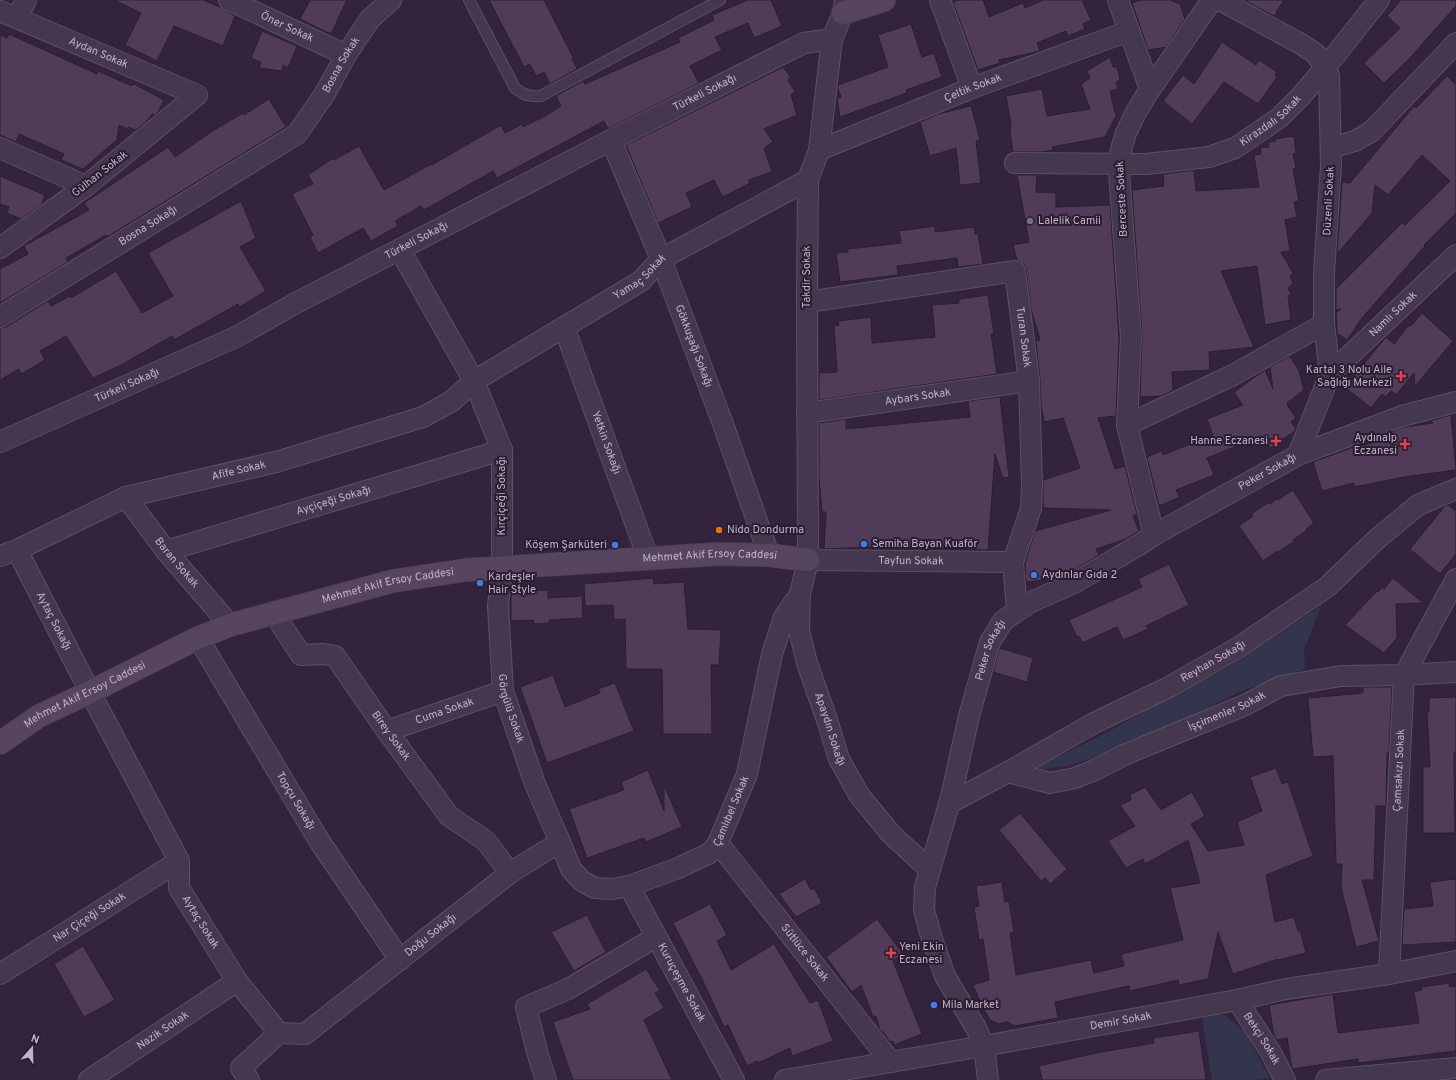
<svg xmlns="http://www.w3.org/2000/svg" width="1456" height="1080" font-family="Overpass,sans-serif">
<rect width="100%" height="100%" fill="#33233c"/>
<path fill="#33354c" d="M1321,606L1304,650L1305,669L1242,691L1198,712L1100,756L1068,766L1042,769L1039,766L1108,732L1161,701L1231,665Z
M1201,1012L1225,1015L1244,1031L1270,1078L1255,1080H1212Z"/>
<path fill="#503c59" stroke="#2c1e33" d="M114,0H203L220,7L235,16L223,46L174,26L157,61L125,45L141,13Z
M310,0H347L331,34L300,19Z
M489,0H544L573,57L572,58L577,69L550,84L544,72L536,76L530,64L524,67Z
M748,0H771L782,26L754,38L748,23L715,37L722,50L690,66L699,83L608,129L604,121L497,178L493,171L424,210L421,206L395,221L398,226L371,241L363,228L318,253L310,237L313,235L292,194L313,184L308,175L333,158L334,160L359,146L384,190L431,164L432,165L501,125L505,133L522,124L523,127L545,116L561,106L556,96L583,81L585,84L680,42L678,38L714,20L712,15Z
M960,0H983L989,17L1023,3L1025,8L1043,0H1082L1091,20L1083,24L1085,29L1068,36L1066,31L1037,43L1040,51L999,60L1000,63L978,70L953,2Z
M1141,0H1170L1180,4L1185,19L1166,47L1148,50L1132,3Z
M1244,0H1284L1274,16Z
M1401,0H1456V6L1408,60L1384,83L1364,63L1400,28L1387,16Z
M911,24L922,57L934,53L942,77L906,90L907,93L840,117L837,99L841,97L838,89V85L888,67L878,35Z
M262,31L297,46L288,68L283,65L282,71L259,68L261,62L251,58Z
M9,34L97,74L98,71L132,86L134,84L164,100L158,112L155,115L152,114L147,121L136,130L128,127L127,129L119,125L117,140L83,169L61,160L64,154L19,134L16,142L0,135V35L7,38Z
M1222,42L1256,65L1259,60L1277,72L1275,76L1277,77L1258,104L1224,82L1192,124L1163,101L1183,75L1194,84Z
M1110,57L1113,67H1117L1120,80L1116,82L1118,89L1110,91L1116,116L1105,137L1052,147L1053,150L1041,152H1013L1010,133L1011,124L1006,96L1042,89L1047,116L1090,109L1081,84L1090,78L1087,71Z
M783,67L791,78L788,80L795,92L791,95L797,115L764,129L773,142L764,148L772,172L748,180L750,183L723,197L714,180L686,193L692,207L658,223L626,145Z
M1447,76L1456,85V213L1424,245L1425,246L1362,318L1347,340L1337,333L1336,313L1341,309L1336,310V289L1402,223L1405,225L1450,181L1422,155L1388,195L1375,185L1372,213L1337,254L1342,182L1350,183L1414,106L1416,108Z
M269,99L286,127L107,237L106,235L66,258L68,262L0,303V269L28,254L24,246L89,210L84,203L168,147L175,157L214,130L243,113L244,115Z
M971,106L980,140L976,141L981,183L960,185L956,148L930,156L920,122L938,114Z
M1294,136L1296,153L1293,154L1296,168L1293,169L1299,201L1294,202L1297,217L1285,220L1290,251L1281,252L1293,273L1290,276L1293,284L1288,288L1291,294L1288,296L1291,320L1265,325L1257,266L1221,271L1254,347L1209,352L1210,370L1172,372L1173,390L1162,396L1140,397L1142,336L1132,190L1164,186L1163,174L1194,170L1196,191L1259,187L1254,155L1261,154L1260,148L1269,147L1268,142L1276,141L1275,139Z
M1017,175H1037L1036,192L1056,193V207L1110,205L1119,337L1116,416L1098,418L1115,469L1125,466L1137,514L1133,516L1139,531L1126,539L1096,549L1099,555L1069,573L1054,579L1026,582L1025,563L1035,531L1111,510L1044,508L1043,505V480L1080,468L1063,418L1044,422L1041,405L1040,380L1036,341L1040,340L1031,309L1026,269L1024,264L1017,260L1013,245L1029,242Z
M0,176L45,195L42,204L21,219L7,213L9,207L0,204Z
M241,201L256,238L240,247L266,291L239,307L238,304L174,340L172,336L121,365L93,378L66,336L40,351L45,360L21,374L19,369L0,380V328L6,327L48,301L51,306L70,296L71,298L116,271L142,313L173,296L148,253Z
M935,226V232L974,227L975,234H978L983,264L958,267L957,258L897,266L898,275L840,282L836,253L848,252V249L901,243L899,231Z
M988,295L994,334H991L997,374L819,400V373L837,372L834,326L839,325L838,321L871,317L872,343L935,337L932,305L959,303V299Z
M1422,313L1453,341L1415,386L1414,373L1396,395L1391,391L1386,397L1382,394L1371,408L1345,387L1386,337L1394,344L1408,326L1412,325Z
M1290,356L1299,371L1304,390L1287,403L1288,405H1287L1296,418L1291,422L1296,429L1295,431L1270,448L1262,436L1207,458L1214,475L1176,490L1180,497L1159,506L1147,457L1161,451L1163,455L1213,435L1207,419L1243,405L1234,392L1265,370L1273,389L1270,367Z
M1000,397L1009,477L1003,478L995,454L988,550L936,548V543L899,548V546L824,549L826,512H822L819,477V423L846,419V429L970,417L968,401Z
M1451,415L1456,470L1404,477L1354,487V483L1322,491L1313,462L1351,448L1385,440L1384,435L1404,427L1433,423L1430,421Z
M1293,490L1314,523L1306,529L1307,530L1293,540L1295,541L1278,552L1277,551L1263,561L1239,526L1253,516L1251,514L1269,502L1270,504L1278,498V500Z
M1448,505L1456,511V554L1440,574L1410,549L1445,506Z
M1169,564L1189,605L1146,626L1148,629L1123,640L1117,627L1082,643L1079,636L1077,637L1069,620L1142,587L1138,579Z
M653,578L654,584L684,582L688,629L721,630L719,665H711L712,734H663L662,669H626L625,619L614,620L613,605L585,606L584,584Z
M1393,578L1423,603L1396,604L1397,638L1384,653L1345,625L1377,591L1378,592L1382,587L1384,589Z
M548,590V598L582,596L583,618L549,620V623L534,624L533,620L511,621V591Z
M1000,648L1033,658L1027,682L993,672Z
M553,675L565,707L600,693L598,689L615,683L634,731L547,763L520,687Z
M1363,687H1392L1389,753H1387L1386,806H1376L1374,880H1362L1379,941L1356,947L1341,887L1342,864H1336L1333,756L1313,757L1308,698L1363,693Z
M1456,697V753H1454L1455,833H1423V767H1430L1427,712H1429V698Z
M1276,768L1282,784L1288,782L1313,856L1266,875L1275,922L1294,917L1298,931L1300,930L1306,953L1278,960V959L1233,974L1218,932L1208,979L1179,985L1178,980L1130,991L1129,986L1055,1002L1058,1018L1015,1026L1007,1022L999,1024L990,1020L981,1004L973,985L989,980L983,939L979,940L974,907L979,906L976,886L1002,882L1005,902L1009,901L1012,919L1014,933H1010L1016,975L1091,960L1094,973L1124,966L1121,954L1183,940L1170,888L1200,883L1188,840L1145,864L1143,859L1126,868L1108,841L1135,826L1120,805L1131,800L1130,795L1145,787L1161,810L1192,792L1205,816L1191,824L1208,851L1244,845L1237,822L1262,811L1250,777Z
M648,770L664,811V785L682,827L646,842L644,838L587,858L569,809L624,790L621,782Z
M1020,813L1067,869L1050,884L1045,878L1041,881L999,830Z
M805,879L811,890L814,888L822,903L796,917L779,894Z
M1456,879V942L1402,945L1404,909L1433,906L1430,882Z
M710,904L727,935L717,941L731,970L774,944L810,1003L818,1000L833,1041L792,1056L790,1048L758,1063L757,1061L747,1066L728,1025L724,1027L703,981L673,923Z
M587,915L606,952L574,971L551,932Z
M877,919L903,954L893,961L922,1034L894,1045L893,1041L890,1042L883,1032L880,1030L876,1016L873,1017L861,985L852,992L826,957Z
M83,946L115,1000L84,1017L54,964Z
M646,969L660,991L655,993L664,1008L644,1020L672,1080H573L553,1022L590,1009L587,1004Z
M1449,983L1450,987L1456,986V1051L1358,1063V1059L1292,1069L1287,1038L1277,1040L1274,1036L1269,1005L1333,994L1338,1033L1419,1023L1414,992L1422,990L1421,987Z
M1199,1031L1206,1080H1042L1039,1066L1096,1053L1154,1043L1153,1038Z"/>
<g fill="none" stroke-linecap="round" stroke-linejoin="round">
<defs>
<path id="lane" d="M469,0L515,88C523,95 530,97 541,96L720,0"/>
<g id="street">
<path id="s1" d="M229,0L346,55"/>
<path id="s2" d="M845,0L843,13L832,39L819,150L808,180L807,302L808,560L800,594L799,630L807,663L827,720L839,759L859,795L891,834L930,870"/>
<path d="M940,0L972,88"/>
<path d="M1118,0L1150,89"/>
<path d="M1220,0L1301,44L1316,54L1325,68L1329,76L1331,164L1324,273V324L1330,374L1298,455"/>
<path id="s3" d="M0,11L197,95L86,186L0,248"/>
<path d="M17,18L26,0"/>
<path id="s4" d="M611,140L661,259L723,424L769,555"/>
<path d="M0,148L86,186"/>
<path d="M1331,148L1355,141L1372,131L1456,43"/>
<path id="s5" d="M819,150L972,88L1129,31"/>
<path id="s6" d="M1015,163L1146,164L1209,157L1235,148L1279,118L1301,96L1325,68L1379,0"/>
<path id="s7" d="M400,250L474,381L502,450V567L498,606L503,691L535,784L560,842L571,869L582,881L595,888L612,889L629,886L676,869L710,853L718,843L747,774L772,654L784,617L800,594"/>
<path id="s8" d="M807,302L1015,271L1029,381L1032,485L1031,508L1013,562L1017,611"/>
<path id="s9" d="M0,317L297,134L324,95L346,55L370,19L391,0"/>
<path id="s10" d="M564,327L648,558"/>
<path id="s11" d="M1330,374L1456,255"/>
<path id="s12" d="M807,413L1029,381"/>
<path d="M1127,425L1233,375L1324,324"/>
<path id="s13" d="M0,442L236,337L294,304L611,140L804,43L832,39"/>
<path id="s14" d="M126,497L166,551L230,625"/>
<path d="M1154,535L1127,425L1131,337L1119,172L1120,153L1126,133L1135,114L1147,94L1212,0"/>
<path id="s15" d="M17,550L90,692L179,861V888L237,981L279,1033L305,1034L510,873L560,842"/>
<path id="s16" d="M166,551L502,450"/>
<path id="s17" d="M0,556L17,550L126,497L276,462L423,417L452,401L474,381L641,281L661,259L808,180"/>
<path id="s18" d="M808,560L1013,562"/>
<path id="s19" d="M273,612L301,655L323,654L335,656L387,731L449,816L486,841L510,873"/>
<path id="s20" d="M198,638L320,842L400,960"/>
<path id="s21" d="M387,731L503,691"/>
<path id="s22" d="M1008,772L1050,783L1075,778L1095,770L1124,755L1245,705L1281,686L1341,676L1404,675L1456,672"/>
<path id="s23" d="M950,803L1008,772L1094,723L1167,688L1239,647L1327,587L1377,539L1418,505L1456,489"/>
<path id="s24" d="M718,843L891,1062"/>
<path id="s25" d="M629,886L734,1080"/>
<path id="s26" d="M0,974L179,861"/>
<path id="s27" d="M1389,974L1404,675L1456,579"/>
<path id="s28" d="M1237,1000L1270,1051L1285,1080"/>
<path id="s29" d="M89,1080L237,981"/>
<path d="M249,1080L241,1068L279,1033"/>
<path d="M546,1080L538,1055L526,1007L568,989L656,937"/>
<path id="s30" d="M785,1080L984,1046L1237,1000L1286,989L1389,974L1456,961"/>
<path id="s31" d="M988,1080L984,1046L976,1028L945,976L932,939L924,910L925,887L951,797L969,716L990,642L1003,621L1017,611L1031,602L1074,583L1139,545L1154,535L1298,455L1402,416L1456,402"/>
<path d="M1326,1080L1456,1068"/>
</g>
<g id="secondary">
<path d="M843,13L884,0"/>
<path id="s32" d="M0,743L39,716L90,692L198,638L230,625L393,581L466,570L718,554L769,555L808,560"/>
</g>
</defs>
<use href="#lane" stroke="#5d4f64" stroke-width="12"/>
<use href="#street" stroke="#5d4f64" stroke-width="22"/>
<use href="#secondary" stroke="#4e4055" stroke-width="24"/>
<use href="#lane" stroke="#45374d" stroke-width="10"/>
<use href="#street" stroke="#45374d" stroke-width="20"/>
<use href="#secondary" stroke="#574560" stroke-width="22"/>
</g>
<circle fill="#6b7280" stroke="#2a1c31" stroke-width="1.5" cx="1030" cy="221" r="4"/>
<g fill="#e0444e" stroke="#2a1c31" stroke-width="1.5">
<path d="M1399 370h4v4h4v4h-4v4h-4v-4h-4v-4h4z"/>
<path d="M1274 435h4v4h4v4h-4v4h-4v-4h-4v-4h4z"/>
<path d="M1403 438h4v4h4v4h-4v4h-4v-4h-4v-4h4z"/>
<path d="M889 947h4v4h4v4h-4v4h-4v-4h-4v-4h4z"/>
</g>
<circle fill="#e8710a" stroke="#2a1c31" stroke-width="1.5" cx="719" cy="530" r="4"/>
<g fill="#3f7fe0" stroke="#2a1c31" stroke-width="1.5">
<circle cx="864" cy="544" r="4"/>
<circle cx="615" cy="545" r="4"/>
<circle cx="1034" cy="575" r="4"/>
<circle cx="480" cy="583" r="4"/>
<circle cx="934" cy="1005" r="4"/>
</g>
<g text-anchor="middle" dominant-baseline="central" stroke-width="4" stroke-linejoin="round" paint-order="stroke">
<g font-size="11" fill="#c1b2c8" stroke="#2a1c31">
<text stroke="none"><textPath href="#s1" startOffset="64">Öner Sokak</textPath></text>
<text stroke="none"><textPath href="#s3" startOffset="107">Aydan Sokak</textPath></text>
<text stroke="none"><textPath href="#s9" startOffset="431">Bosna Sokak</textPath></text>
<text stroke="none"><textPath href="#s5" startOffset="166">Çeltik Sokak</textPath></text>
<text stroke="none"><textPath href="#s13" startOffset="787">Türkeli Sokağı</textPath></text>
<text stroke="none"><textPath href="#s6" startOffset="267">Kirazdalı Sokak</textPath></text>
<text transform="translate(100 174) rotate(-38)">Gülhan Sokak</text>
<text transform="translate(1122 199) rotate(-93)">Berceste Sokak</text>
<text transform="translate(1329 201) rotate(-87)">Düzenli Sokak</text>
<text stroke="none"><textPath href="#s9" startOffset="174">Bosna Sokağı</textPath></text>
<text stroke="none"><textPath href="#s13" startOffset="463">Türkeli Sokağı</textPath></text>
<text stroke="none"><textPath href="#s17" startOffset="706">Yamaç Sokak</textPath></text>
<text transform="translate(807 277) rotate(-90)">Takdir Sokak</text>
<text stroke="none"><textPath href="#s11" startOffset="87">Namlı Sokak</textPath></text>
<text stroke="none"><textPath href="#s8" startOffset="277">Turan Sokak</textPath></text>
<text stroke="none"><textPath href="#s4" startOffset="222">Gökkuşağı Sokağı</textPath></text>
<text stroke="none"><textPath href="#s13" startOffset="139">Türkeli Sokağı</textPath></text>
<text stroke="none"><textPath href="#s12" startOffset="112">Aybars Sokak</textPath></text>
<text stroke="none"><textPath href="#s10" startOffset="123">Yetkin Sokağı</textPath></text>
<text stroke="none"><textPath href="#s17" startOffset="255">Afife Sokak</textPath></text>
<text stroke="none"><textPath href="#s31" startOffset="789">Peker Sokağı</textPath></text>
<text transform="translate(502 496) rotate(-90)">Kırçiçeği Sokağı</text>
<text stroke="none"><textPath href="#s16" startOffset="175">Ayçiçeği Sokağı</textPath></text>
<text stroke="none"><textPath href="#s32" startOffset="746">Mehmet Akif Ersoy Caddesi</textPath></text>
<text stroke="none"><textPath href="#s18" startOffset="103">Tayfun Sokak</textPath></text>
<text stroke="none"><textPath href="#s14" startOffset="83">Baran Sokak</textPath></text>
<text stroke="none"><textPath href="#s32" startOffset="422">Mehmet Akif Ersoy Caddesi</textPath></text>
<text stroke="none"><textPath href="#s15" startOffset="80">Aytaç Sokağı</textPath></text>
<text stroke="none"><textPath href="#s31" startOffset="453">Peker Sokağı</textPath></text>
<text stroke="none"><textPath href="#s23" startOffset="299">Reyhan Sokağı</textPath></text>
<text stroke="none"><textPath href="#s32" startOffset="98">Mehmet Akif Ersoy Caddesi</textPath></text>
<text stroke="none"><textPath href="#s7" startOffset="485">Görgülü Sokak</textPath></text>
<text stroke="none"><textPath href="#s21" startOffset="61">Cuma Sokak</textPath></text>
<text stroke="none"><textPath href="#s22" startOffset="235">İşçimenler Sokak</textPath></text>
<text stroke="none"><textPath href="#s2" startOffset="740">Apaydın Sokağı</textPath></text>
<text stroke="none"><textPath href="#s19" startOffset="183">Birey Sokak</textPath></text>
<text stroke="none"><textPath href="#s27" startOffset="204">Çamsakızı Sokak</textPath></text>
<text stroke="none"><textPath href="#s20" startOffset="190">Topçu Sokağı</textPath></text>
<text stroke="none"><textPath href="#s7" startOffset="857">Çamlıbel Sokak</textPath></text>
<text stroke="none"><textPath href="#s26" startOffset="106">Nar Çiçeği Sokak</textPath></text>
<text stroke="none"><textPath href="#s15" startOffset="418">Aytaç Sokak</textPath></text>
<text stroke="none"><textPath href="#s15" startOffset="740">Doğu Sokağı</textPath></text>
<text stroke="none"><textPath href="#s24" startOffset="140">Sütlüce Sokak</textPath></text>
<text stroke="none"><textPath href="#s25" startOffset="110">Kuruçeşme Sokak</textPath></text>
<text stroke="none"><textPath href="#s30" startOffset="341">Demir Sokak</textPath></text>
<text stroke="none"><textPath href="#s29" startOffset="89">Nazik Sokak</textPath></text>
<text stroke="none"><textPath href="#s28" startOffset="46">Bekçi Sokak</textPath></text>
</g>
<g font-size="11" fill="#c1b2c8" stroke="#2a1c31" text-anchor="start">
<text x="1038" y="221">Lalelik Camii</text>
<text x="1392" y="370" text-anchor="end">Kartal 3 Nolu Aile<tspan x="1392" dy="13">Sağlığı Merkezi</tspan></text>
<text x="1397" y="438" text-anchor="end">Aydınalp<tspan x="1397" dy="13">Eczanesi</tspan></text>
<text x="1268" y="441" text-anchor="end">Hanne Eczanesi</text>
<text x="727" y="530">Nido Dondurma</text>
<text x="872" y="544">Semiha Bayan Kuaför</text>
<text x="607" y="545" text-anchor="end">Köşem Şarküteri</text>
<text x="1042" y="575">Aydınlar Gıda 2</text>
<text x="488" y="577">Kardeşler<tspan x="488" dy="13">Hair Style</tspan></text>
<text x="899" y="947">Yeni Ekin<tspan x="899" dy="13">Eczanesi</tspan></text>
<text x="942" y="1005">Mila Market</text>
</g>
</g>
<g transform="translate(32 1048) rotate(20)" stroke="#2a1c31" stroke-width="3" paint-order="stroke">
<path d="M0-3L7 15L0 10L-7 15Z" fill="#c1b2c8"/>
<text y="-6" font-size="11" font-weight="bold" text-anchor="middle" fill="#c1b2c8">N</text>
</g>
</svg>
